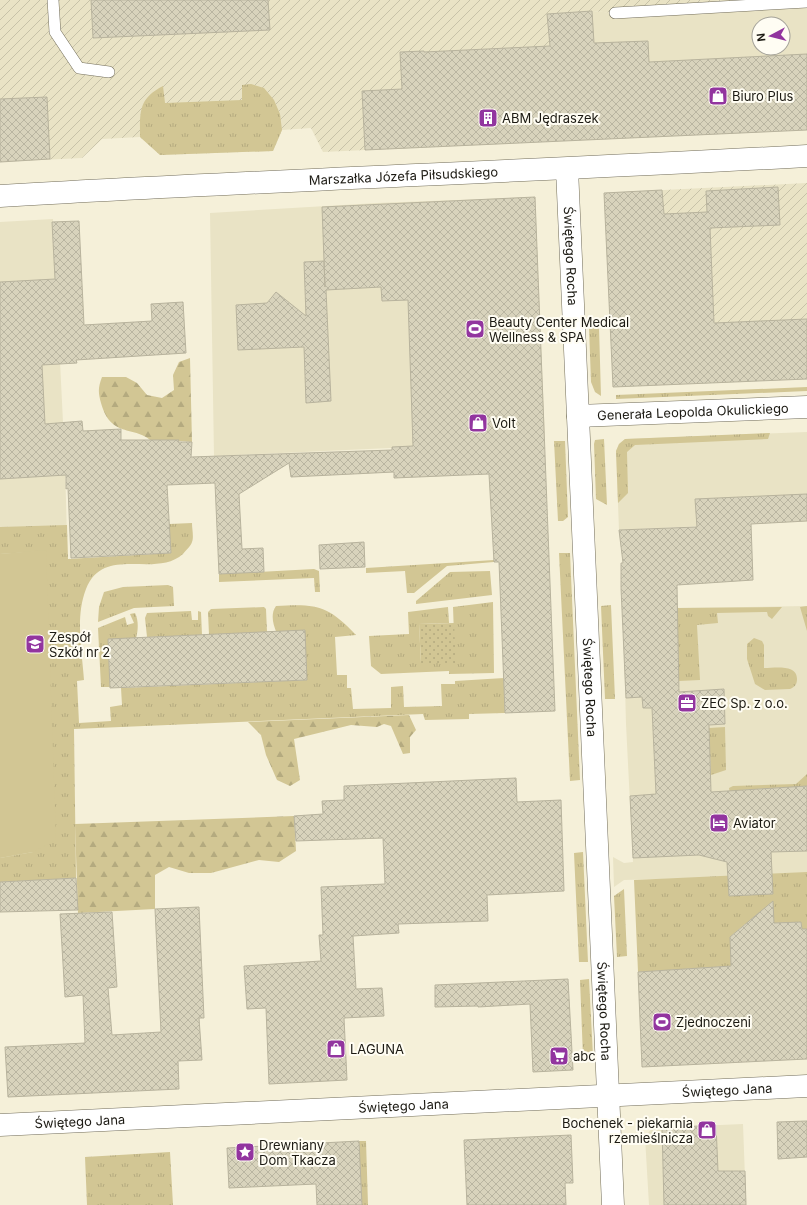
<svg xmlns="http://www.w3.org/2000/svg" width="807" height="1205" font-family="Inter,sans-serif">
<defs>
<pattern id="industrial-furrows" width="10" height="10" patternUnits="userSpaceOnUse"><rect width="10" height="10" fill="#e9e3c5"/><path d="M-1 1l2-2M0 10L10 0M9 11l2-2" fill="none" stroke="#c7c2a8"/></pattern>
<pattern id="grass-tufts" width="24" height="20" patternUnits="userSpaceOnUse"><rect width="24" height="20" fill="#d2c694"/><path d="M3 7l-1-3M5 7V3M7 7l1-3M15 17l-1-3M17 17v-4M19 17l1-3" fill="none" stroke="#b4aa7f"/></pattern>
<pattern id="forest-firs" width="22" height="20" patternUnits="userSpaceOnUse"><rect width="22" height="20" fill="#d2c694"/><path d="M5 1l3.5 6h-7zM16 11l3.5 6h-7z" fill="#b4aa7f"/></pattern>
<pattern id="park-dots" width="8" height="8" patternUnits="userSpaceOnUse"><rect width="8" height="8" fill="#d2c694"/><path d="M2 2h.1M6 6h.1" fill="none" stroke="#b4aa7f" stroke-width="1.8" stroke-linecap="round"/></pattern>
<pattern id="building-cross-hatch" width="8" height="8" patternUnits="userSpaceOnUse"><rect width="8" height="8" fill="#d8d3bc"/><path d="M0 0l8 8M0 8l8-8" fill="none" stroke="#b9b5a1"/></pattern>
</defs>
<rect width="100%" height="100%" fill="#f5f0d9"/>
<path fill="#e9e3c5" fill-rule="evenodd" d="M807,2V130L556,141L547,14L592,11L615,13ZM759,24H783V48H759Z
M535,197L545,441L214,456L210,213L377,203Z
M53,219L65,463L76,878L0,882V222Z
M807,432V521L619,530L616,451L619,444L625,439Z
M807,606V875L624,880L614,887L613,857L624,863L633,862L626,724L623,611L676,608Z
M743,1124L746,1205H649L645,1137L652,1128Z"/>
<path fill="url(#industrial-furrows)" d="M0,0H807L615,13L592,11L548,14L556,141L323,152L311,128L282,130L273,151L160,155L140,137L102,139L82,158L0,162Z
M807,183V379L613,387L604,193Z"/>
<path fill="url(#grass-tufts)" d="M251,84L264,88L274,100L280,114L282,130L273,151L160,155L140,137C140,112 138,99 163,86L165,103L242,100V85Z
M589,327H599L601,396L595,392L591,382Z
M807,387V391L616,399V395Z
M770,433L768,439L635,445L627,452L628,493L618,503L616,451L619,444L625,439Z
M604,439L607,505L596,499L594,444L595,440Z
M554,441H565L568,517L563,521H558Z
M192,523C192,529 194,537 192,542C191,546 186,550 183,554C155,579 104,544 86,589C75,617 82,651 84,680L77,681L79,723L111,721L110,707L122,705L121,688L307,680C296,663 262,625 276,606C318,604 327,605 356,635L335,637L337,675H347V688H351L353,709L391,708V687L403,686L404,707L442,706L441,684H455V681L504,678L505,713L469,714V719L425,720L423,714L74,729L76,878L0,882V858L33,852L46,551L0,554V527L67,525L68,559L171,553L169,524Z
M559,553H570L580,780L570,781Z
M494,560V562L447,566L414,593H407L405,571L366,573V568Z
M314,569L319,571L320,592H315L314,578L219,582V574Z
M490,571L492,595L416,604V601L450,572Z
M168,585L173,587L174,606L134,608L98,622L99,607L104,592L123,587Z
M493,602L494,673L449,674V671L381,674L371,666L369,636L409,634L408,612L448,607L449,623L419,624L421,663H455L453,607Z
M611,605L615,699H605L601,606Z
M807,606V631L800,607Z
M264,607L266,609L267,632L209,635L208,612L211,609Z
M782,607L772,619L768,616L767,612L717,613L718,623L697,625L700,680L679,681L676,608Z
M191,611L192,620H198V611L201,612L202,635L147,637L145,618L147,613Z
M135,613C139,621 138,631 136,638L108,640L110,687H101L98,628L125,617L127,625L134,623L130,614Z
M754,638L762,641L764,645V668C775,668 797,664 797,679C797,684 795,687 790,689L765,690L755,684L747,659V644Z
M725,727L726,770L711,775L709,728Z
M807,774V786H798V790L789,787L740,790V794H730L729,788L733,786L796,784Z
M583,852L588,962H579L574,853Z
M807,872V929H802L801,922L745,924L730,937L731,966L638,972L634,880Z
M624,889L627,956L617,957L614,896Z
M589,979L593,1056L583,1057L580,980Z
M359,1141H366L368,1205H362Z
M170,1152L173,1205H87L85,1157Z"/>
<path fill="url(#forest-firs)" d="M190,358L192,442L169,440L157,448C140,421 112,443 101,403C98,392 98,388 102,377H126L137,383L147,395L162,398L174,390L173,375L179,362Z
M409,715L416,730L410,737V753L403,754L391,726L384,724L377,727L351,725L294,739L300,780L290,786L277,780L266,755L261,735L248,722Z
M294,816L296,851L279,862L259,860L211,873H189L169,867L155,875V909L78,913L75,824Z"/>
<path fill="url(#park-dots)" d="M454,623L456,663H421L419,624Z"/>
<path fill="#d2c694" d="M46,550L56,840L33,852L0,858V554Z"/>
<path fill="url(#building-cross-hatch)" stroke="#b8b39d" d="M91,0H268L270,30L93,38Z
M592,11L594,43L648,41L649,62L807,54V130L365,150L362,91L402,89L400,52L424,51V52L550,46L547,14Z
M47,97L50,159L0,162V99Z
M778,187L780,225L710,228L714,323L807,319V379L613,387L604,193L662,190L664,214L707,212L706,191Z
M535,197L555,711L505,713L499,562H494L489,474L394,478V472L291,477L289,463L239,494L242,549L263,548L264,572L219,574L215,483L167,485L171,553L71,558L68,488L66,489V475L0,479V282L55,279L52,222L79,221L84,325L152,321L151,304L183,302L186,353L76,360L77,363L42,365L45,424L82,421L83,431L121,429V440H179L178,442H192L191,457L392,450V447L413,446L408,300L382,301L381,287L326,290L331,401L306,403L304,347L238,350L236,305L267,303L276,292L306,316L304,262L324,261L325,287L322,207Z
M807,494V521L751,524L753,580L677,585L679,692L724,689L725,724L709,725L711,792L807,786V851L771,852L773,894L729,896L727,862L699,855L633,858L630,796L656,794L652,708H643L642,697L626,698L621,588V563H623L619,530L697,527L695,499Z
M364,542L365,567L320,569L319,545Z
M305,630L307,680L110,688L108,639Z
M516,778L517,802L561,800L564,891L487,895L488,921L398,924L399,933L353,936L356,989L382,988L384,1016L344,1018L347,1080L269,1084L266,1008L247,1009L244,966L321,961L319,935H323L321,887L385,884L383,838L296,841L294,816L323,814L322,801L344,800V786Z
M76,878L78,910L0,912V882Z
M773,901L774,923L801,922L802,929H807V1059L642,1067L638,972L731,966L730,937Z
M199,907L204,1018H199L202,1060L178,1061L179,1089L8,1097L5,1047L85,1043L83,995L65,997L60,914L112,912L117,987L108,988L112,1035L161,1032L155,909Z
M568,979L573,1070L533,1072L530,1004L478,1007V1006L435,1007V985Z
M807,1121V1157L778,1159L777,1122Z
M716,1125L718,1171H745L746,1205H664L662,1128Z
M571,1135L573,1183H565L566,1205H467L464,1140Z
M359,1141L362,1205H317L316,1184L229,1188L227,1148Z"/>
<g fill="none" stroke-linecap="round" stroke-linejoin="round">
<defs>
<path id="lane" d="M53,0L55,32L79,68L109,72
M615,13L807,2"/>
<g id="street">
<path id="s1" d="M567,169L613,1205"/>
<path id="s2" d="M578,416L807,407"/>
</g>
<g id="secondary">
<path id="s3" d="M0,196C269,180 538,171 807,156"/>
<path id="s4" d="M0,1125L807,1086"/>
</g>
</defs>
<use href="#lane" stroke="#726d5a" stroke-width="12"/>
<use href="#street" stroke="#726d5a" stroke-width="23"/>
<use href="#secondary" stroke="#726d5a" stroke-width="23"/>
<use href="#lane" stroke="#fff" stroke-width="11"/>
<use href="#street" stroke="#fff" stroke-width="22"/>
<use href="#secondary" stroke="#fff" stroke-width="22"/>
</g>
<defs>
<symbol id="shop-square" viewBox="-11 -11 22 22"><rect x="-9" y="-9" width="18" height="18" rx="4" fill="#92359f" stroke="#fffdf3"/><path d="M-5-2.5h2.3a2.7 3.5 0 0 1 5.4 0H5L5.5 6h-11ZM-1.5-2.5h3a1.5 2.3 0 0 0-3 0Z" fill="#fff"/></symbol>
<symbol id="building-square" viewBox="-11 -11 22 22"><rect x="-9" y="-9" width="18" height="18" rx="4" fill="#92359f" stroke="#fffdf3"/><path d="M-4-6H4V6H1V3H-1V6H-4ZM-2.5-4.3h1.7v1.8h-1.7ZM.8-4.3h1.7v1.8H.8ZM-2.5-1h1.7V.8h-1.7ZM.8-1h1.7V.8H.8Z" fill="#fff"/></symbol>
<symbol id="stadium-square" viewBox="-11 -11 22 22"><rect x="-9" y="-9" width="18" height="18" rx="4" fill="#92359f" stroke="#fffdf3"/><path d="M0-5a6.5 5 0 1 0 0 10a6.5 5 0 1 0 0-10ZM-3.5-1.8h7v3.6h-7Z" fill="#fff"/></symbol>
<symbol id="school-square" viewBox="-11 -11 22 22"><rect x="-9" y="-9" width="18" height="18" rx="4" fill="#92359f" stroke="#fffdf3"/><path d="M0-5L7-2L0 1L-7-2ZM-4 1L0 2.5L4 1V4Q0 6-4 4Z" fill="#fff"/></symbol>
<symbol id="office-square" viewBox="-11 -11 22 22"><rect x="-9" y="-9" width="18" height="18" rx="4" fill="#92359f" stroke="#fffdf3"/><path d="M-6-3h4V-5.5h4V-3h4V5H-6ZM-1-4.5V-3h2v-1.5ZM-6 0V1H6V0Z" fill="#fff"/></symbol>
<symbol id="hotel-square" viewBox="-11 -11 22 22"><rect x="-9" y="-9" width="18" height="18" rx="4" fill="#92359f" stroke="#fffdf3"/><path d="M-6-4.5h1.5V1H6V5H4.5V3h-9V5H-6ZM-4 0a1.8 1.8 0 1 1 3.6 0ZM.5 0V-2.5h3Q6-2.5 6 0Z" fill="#fff"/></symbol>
<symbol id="supermarket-square" viewBox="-11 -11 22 22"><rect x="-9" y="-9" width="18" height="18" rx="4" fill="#92359f" stroke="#fffdf3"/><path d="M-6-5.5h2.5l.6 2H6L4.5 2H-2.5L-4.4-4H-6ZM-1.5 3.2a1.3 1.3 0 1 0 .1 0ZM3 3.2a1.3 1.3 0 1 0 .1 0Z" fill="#fff"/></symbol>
<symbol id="sight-square" viewBox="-11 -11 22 22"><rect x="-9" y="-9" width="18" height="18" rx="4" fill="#92359f" stroke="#fffdf3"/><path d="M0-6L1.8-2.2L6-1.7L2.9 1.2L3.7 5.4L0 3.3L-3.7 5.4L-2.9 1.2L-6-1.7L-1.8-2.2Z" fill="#fff"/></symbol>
</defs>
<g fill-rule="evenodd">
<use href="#shop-square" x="707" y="85" width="22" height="22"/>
<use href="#building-square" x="477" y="107" width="22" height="22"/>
<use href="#stadium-square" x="464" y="318" width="22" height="22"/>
<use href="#shop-square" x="467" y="412" width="22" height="22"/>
<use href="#school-square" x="24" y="633" width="22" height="22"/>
<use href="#office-square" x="676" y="692" width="22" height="22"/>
<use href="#hotel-square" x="708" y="812" width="22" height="22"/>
<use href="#stadium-square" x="651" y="1011" width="22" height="22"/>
<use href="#shop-square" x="325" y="1038" width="22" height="22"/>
<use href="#supermarket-square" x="548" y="1045" width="22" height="22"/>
<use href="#shop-square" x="696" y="1119" width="22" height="22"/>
<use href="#sight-square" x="234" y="1141" width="22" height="22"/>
</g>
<g text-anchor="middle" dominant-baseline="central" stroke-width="4" stroke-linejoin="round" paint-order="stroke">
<g font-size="13" fill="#1b1912" stroke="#fffdf3" text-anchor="start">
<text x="732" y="96">Biuro Plus</text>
<text x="502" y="118">ABM Jędraszek</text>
<text x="489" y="322">Beauty Center Medical<tspan x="489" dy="15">Wellness &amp; SPA</tspan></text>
<text x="492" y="423">Volt</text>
<text x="49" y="637">Zespół<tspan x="49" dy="15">Szkół nr 2</tspan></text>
<text x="701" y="703">ZEC Sp. z o.o.</text>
<text x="733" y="823">Aviator</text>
<text x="676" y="1022">Zjednoczeni</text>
<text x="350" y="1049">LAGUNA</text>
<text x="573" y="1056">abc</text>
<text x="693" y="1123" text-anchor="end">Bochenek - piekarnia<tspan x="693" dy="15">rzemieślnicza</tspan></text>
<text x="259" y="1145">Drewniany<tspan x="259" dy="15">Dom Tkacza</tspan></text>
</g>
<g font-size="13" fill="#1b1912" stroke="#fffdf3">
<text stroke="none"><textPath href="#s3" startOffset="404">Marszałka Józefa Piłsudskiego</textPath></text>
<text stroke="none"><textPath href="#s1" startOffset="87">Świętego Rocha</textPath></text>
<text stroke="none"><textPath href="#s2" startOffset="115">Generała Leopolda Okulickiego</textPath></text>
<text stroke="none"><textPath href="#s1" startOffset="519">Świętego Rocha</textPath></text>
<text stroke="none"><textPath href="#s1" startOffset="843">Świętego Rocha</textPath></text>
<text stroke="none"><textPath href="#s4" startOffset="728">Świętego Jana</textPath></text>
<text stroke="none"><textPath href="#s4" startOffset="404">Świętego Jana</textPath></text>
<text stroke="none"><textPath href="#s4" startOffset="80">Świętego Jana</textPath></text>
</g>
</g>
<g transform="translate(771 36) rotate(263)"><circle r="19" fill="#fffdf3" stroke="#a4a299"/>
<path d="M0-3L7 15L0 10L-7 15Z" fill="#92359f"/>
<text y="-6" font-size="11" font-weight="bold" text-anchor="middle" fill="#1b1912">N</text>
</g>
</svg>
